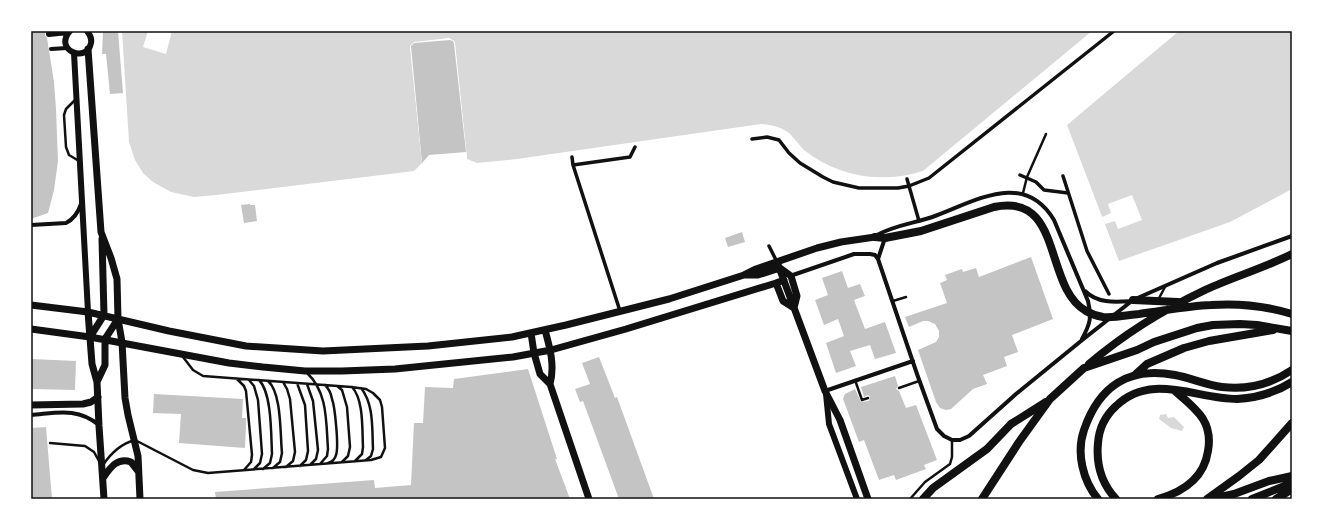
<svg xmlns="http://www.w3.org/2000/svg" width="1323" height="530" font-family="'Roboto Serif',serif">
<rect width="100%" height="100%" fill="#fff"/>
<path fill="#d9d9d9" d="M122,31L131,32V31H1092L923,171C883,184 838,177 804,150C799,145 795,139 790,134C782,127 771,125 761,124L517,159L477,163L467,159L455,44L454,41L449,38L410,46L422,163L414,171L216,195L194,197L171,192L153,182L143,173L135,160L129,142Z
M1179,31H1292V189L1230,222L1119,261L1067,125Z
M1166,414L1168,418L1174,417L1184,427L1182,431L1171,428L1159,419L1160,415Z"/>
<path fill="#fff" d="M148,31H172L166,54L143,47Z
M449,38L454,41L455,44L467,159L465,157L453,44L411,48L423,162L422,163L410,46L414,42Z
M1132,195L1142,220L1118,229L1115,221L1105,224L1102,217L1111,213L1108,204Z"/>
<path fill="#c4c4c4" d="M31,31H46L45,35L47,38L54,82L56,109L58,161L54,190L48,213L31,219Z
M103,31H118L123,93L110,94L106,54H102Z
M450,40L453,41L454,44L466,152L429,155L422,163L411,46L414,43Z
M250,204V205H255L257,221L244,223L241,205Z
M742,232L745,242L728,247L725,238Z
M1031,257L1053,319L1012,335L1018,352L1004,357L1007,366L983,375L987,384L973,389L951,409L946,410L940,408L936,402L918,350L936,342L939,337V331L935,324L928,321H923L909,327L905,317L947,303L940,283L947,280L945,275L962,269L963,272L976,268L979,277Z
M842,271L848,288L860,284L865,296L854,300L865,329L885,322L896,353L875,359L870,345L850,351L856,366L836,373L826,343L844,336L838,319L824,325L815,300L828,295L822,278Z
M599,357L615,398L617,397L654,499H619L583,401L580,402L575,389L590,384L582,363Z
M31,359L76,361L75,390L31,389Z
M528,369L557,459H555L570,499H216L215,492L374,480L375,488L411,485L414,423H423L425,387L453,388L454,379Z
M895,376L898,386L896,389L899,391L906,408L916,405L937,460L924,465L926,469L896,480L894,475L879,480L864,440L859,442L843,399L845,394L855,389L861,402L869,401L870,397L868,395L864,397L861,387Z
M154,394L243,399L242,418H246V424L245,448L179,443L181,414L153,413Z
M46,427L52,499H31V428Z"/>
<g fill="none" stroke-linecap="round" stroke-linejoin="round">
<path stroke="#111" stroke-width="2.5" d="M76,99L66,109L64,115L66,147L69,155L79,161
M1023,193L1027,177L1046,134
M1158,300L1165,287
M893,301L906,297
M307,373C328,392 326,423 328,449L327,456L320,464
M237,379L244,386L246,391L252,455L251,462L244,470
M249,380L254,386L258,400L262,454L260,463L254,469
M259,380C272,393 271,435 272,454L270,463L263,469
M855,380L862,400L868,398
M268,381C282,393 280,435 282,453L280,462L273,468
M283,382L287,389L290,399L295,452L293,461L286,467
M297,383L305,405L308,451L306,460L300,466
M307,384L313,401L318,450L316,459L310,465
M325,385C329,389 331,393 332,399C335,407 339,447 336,455C335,459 332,462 328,463
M337,386L342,390L347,407L350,447L348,456L342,462
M352,387C364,400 362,430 363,447L362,454L355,461
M361,388C374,404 372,429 373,449L371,456L366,460
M899,388L919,381
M50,443L85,446L94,452L99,461
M103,465C111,453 120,444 135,440L193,470L208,473L371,460L381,457L385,448L382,407L380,400L373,393L366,389L351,387L203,376L193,370L183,357
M910,499L925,482L950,464L952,457V440"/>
<path stroke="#111" stroke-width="3.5" d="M752,139L767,137L779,140L789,153L800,163L823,177L833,182L859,188H898L909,186L929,178L1114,31
M572,157L573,165L620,311
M573,165L630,157L635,147
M1020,175L1036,182L1044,190L1068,193
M1063,176L1087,251L1109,294
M907,179L919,221
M769,246L777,262"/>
<path stroke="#111" stroke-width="4" d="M51,49L67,48
M31,225L66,223C74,219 78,213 81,204
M877,235C895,225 916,223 935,216C976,201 1024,170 1054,220L1088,301C1092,318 1090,324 1082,339
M885,238L878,259L917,374L937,429L944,436L952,440H960L969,436L1016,394L1081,341L1133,300L1217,263L1292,236
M790,276L854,254H870L875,255L878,259
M1085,291C1098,304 1116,302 1133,301
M825,391L913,361
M31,415C57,413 77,407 99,425"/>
<path stroke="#111" stroke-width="6" d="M70,31C53,50 87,64 91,43C92,38 90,35 87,31
M49,34L68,32
M74,53L88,312
M826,394L829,424L857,499"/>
<path stroke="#111" stroke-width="7" d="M88,49L101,232L111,258L117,279L118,319L122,342L125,398L128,415L138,456L140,499
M777,262L825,391L840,420L868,499
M746,275H758L780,268L791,276L797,296L794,308
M776,283L783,301L794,308
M31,305L88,312L169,331L246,346L323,351L428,346L512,337L566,325L669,299L744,275L756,269L817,248L841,242L875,237
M88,312L92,364L97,382L99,426L104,499
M31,329L90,337L229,363L263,367L305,371H342L395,369L513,357L551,350L626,329L776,283L784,280
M545,330C550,348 555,366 550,384
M531,333L534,353L540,374L550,384L589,499
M90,337L104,315L102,239
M97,382L105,365V339L118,319
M31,405L83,404L91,402L98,397
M103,478C110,468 117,457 131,462L138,471"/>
<path stroke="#111" stroke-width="8" d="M875,237L885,238L921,231L994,207C1064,192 1043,287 1086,311C1091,314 1097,316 1103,317C1115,318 1128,315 1139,314C1163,311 1187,306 1211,305C1239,303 1266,306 1292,314
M1133,300L1178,302
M1089,364C1124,334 1163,310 1205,290C1233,277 1264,268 1292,254
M1136,374L1147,364L1184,348L1209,341L1273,330
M923,499L933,488L987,449L1011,424L1046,402
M982,499L1019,442L1050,399L1084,368L1137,350L1154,342L1197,328L1213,325L1240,324L1257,325L1292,331
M1098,499C1083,481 1076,453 1084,430C1099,386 1129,366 1175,375C1191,378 1206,385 1222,387C1247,390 1271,384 1292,370
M1116,499C1102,484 1096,464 1098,443C1099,429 1105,416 1116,406C1151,372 1196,399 1237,399C1256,398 1276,392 1292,382
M1158,499C1183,492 1204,478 1208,451C1210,440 1209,429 1203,419C1196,408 1184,399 1175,391
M1207,499L1239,476L1259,460L1292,423
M1212,499L1234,494L1269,481L1292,476
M1252,499L1292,483
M1276,499L1292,489"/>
</g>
<rect width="1323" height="530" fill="none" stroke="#ffffff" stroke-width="64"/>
<rect x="32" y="32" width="1259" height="466" fill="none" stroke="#111" stroke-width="1.5"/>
</svg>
